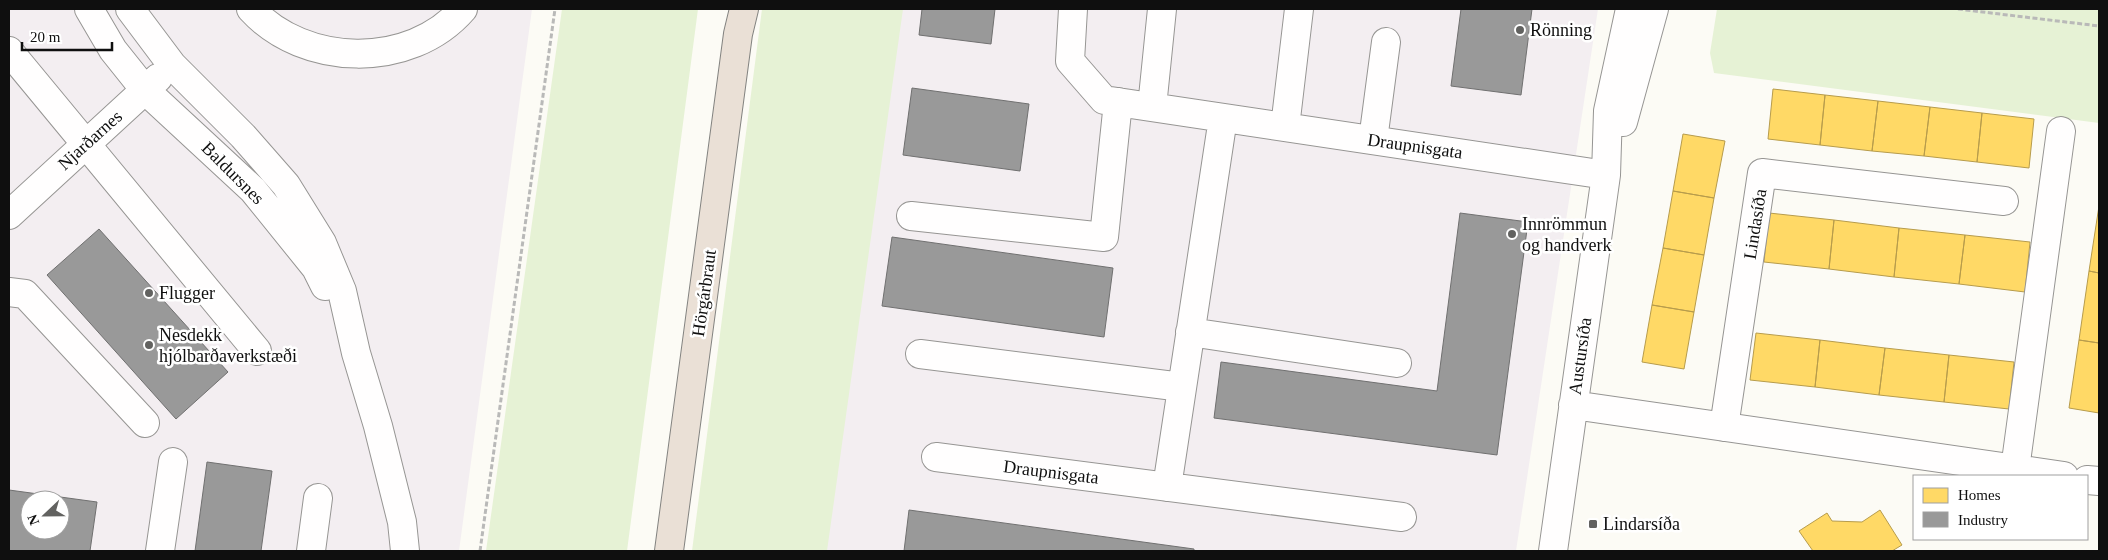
<svg xmlns="http://www.w3.org/2000/svg" width="2108" height="560" font-family="Georgia,serif">
<rect width="100%" height="100%" fill="#fcfbf5"/>
<path fill="#f3eef1" fill-rule="evenodd" d="M9,9H532L459,551H9ZM30,500H60V530H30Z
M829,9H1598L1516,551H772Z"/>
<path fill="#e6f2d5" d="M562,9H698L627,551H486Z
M762,9H903L827,551H692Z
M1717,9H2099V123L1714,73L1710,53Z"/>
<path fill="#ffd966" stroke="#b79c4c" d="M1773,89L1825,95L1820,145L1768,139Z
M1825,95L1878,101L1872,151L1820,145Z
M1878,101L1930,107L1924,156L1872,151Z
M1930,107L1982,113L1977,162L1924,156Z
M1982,113L2034,119L2029,168L1977,162Z
M1683,134L1725,141L1714,198L1673,191Z
M1673,191L1714,198L1704,255L1663,248Z
M2099,206V273L2089,271Z
M1769,213L1834,220L1829,269L1764,262Z
M1834,220L1899,228L1894,277L1829,269Z
M1899,228L1965,235L1959,284L1894,277Z
M1965,235L2030,242L2025,292L1959,284Z
M1663,248L1704,255L1694,312L1652,305Z
M2089,271L2099,273V343L2079,340Z
M1652,305L1694,312L1684,369L1642,362Z
M1756,333L1820,340L1815,387L1750,380Z
M1820,340L1885,348L1879,395L1815,387Z
M2079,340L2099,343V413L2069,408Z
M1885,348L1949,355L1944,402L1879,395Z
M1949,355L2014,362L2009,409L1944,402Z
M1880,510L1902,545L1892,551H1813L1799,531L1827,513L1832,521L1862,522Z"/>
<path fill="#999" stroke="#707070" fill-rule="evenodd" d="M922,9H995L991,44L919,35Z
M1461,9H1532L1521,95L1451,86Z
M912,88L1029,104L1020,171L903,155Z
M1460,213L1528,222L1497,455L1214,418L1221,362L1437,391Z
M99,229L228,372L176,419L47,275Z
M892,237L1113,268L1104,337L882,306Z
M207,462L272,471L261,551H195Z
M9,490L97,502L90,551H9ZM30,500H60V530H30Z
M909,510L1194,549V551H904Z"/>
<g fill="none" stroke-linecap="round" stroke-linejoin="round">
<defs>
<path id="minor" d="M89,9L113,50L145,90L253,190L316,268L325,286
M130,9L172,65L243,136L286,185L322,243L342,291L356,353L378,426L402,522L405,551
M251,9C304,67 410,70 463,9
M1073,9L1070,61L1104,100L1606,175
M9,51L257,351
M1152,107L1162,9
M1623,122L1654,9
M1285,127L1299,9
M1373,140L1386,42
M9,215L158,78
M911,216L1104,237L1118,102
M9,292L25,294L145,423
M1190,332L1397,363
M920,354L1182,387
M1573,405L2064,476
M1724,427L1762,173L2004,201
M936,457L1402,517
M2015,469L2061,131
M2087,480L2099,481
M1167,487L1223,118
M160,551L173,462
M311,551L318,498
M1553,551L1606,175L1608,111L1630,9"/>
<path id="highway" d="M669,551L738,34L744,9"/>
</defs>
<use href="#minor" stroke="#969593" stroke-width="30"/>
<use href="#highway" stroke="#838380" stroke-width="30"/>
<path stroke="#b9b9b8" stroke-width="3" stroke-dasharray="5 2.5" stroke-linecap="butt" d="M1958,9L2099,26
M480,551L555,9"/>
<use href="#minor" stroke="#fffefe" stroke-width="28"/>
<use href="#highway" stroke="#eae0d6" stroke-width="28"/>
</g>
<g fill="#626260" stroke="#fff" stroke-width="2">
<circle cx="1520" cy="30" r="5"/>
<circle cx="1512" cy="234" r="5"/>
<circle cx="149" cy="293" r="5"/>
<circle cx="149" cy="345" r="5"/>
<rect x="1588" y="519" width="10" height="10" rx="2.5"/>
</g>
<g text-anchor="middle" dominant-baseline="central" stroke-width="5" stroke-linejoin="round" paint-order="stroke">
<g font-size="18" fill="#0f0f0f" stroke="#fff" text-anchor="start">
<text x="1530" y="30">Rönning</text>
<text x="1522" y="224">Innrömmun<tspan x="1522" dy="21">og handverk</tspan></text>
<text x="159" y="293">Flugger</text>
<text x="159" y="335">Nesdekk<tspan x="159" dy="21">hjólbarðaverkstæði</tspan></text>
<text x="1603" y="524">Lindarsíða</text>
</g>
<g font-size="18" fill="#0f0f0f" stroke="#fff">
<text transform="translate(90 140) rotate(-42)">Njarðarnes</text>
<text transform="translate(1415 146) rotate(8)">Draupnisgata</text>
<text transform="translate(233 173) rotate(45)">Baldursnes</text>
<text transform="translate(1755 224) rotate(-81)">Lindasíða</text>
<text transform="translate(704 293) rotate(-82)">Hörgárbraut</text>
<text transform="translate(1580 356) rotate(-82)">Austursíða</text>
<text transform="translate(1051 472) rotate(7)">Draupnisgata</text>
</g>
</g>
<rect width="2108" height="560" fill="none" stroke="#0f0f0f" stroke-width="20"/>
<rect x="1913" y="475" width="175" height="65" fill="#ffffff" stroke="#9f9f9f"/>
<rect x="1923" y="488" width="25" height="15" fill="#ffd966" stroke="#9f9f9f"/>
<text x="1958" y="500" font-size="15" fill="#0f0f0f">Homes</text>
<rect x="1923" y="512" width="25" height="15" fill="#999999" stroke="#9f9f9f"/>
<text x="1958" y="525" font-size="15" fill="#0f0f0f">Industry</text>
<g transform="translate(45 515) rotate(248)"><circle r="24" fill="#ffffff" stroke="#9f9f9f"/>
<path d="M0-4L9 19L0 12L-9 19Z" fill="#626260"/>
<text y="-8" font-size="14" font-weight="bold" text-anchor="middle" fill="#0f0f0f">N</text>
</g>
<path d="M22 42v8h90v-8" fill="none" stroke="#0f0f0f" stroke-width="2.5"/>
<text x="30" y="42" font-size="15" fill="#0f0f0f" stroke="#ffffff" stroke-width="4" paint-order="stroke">20 m</text>
</svg>
